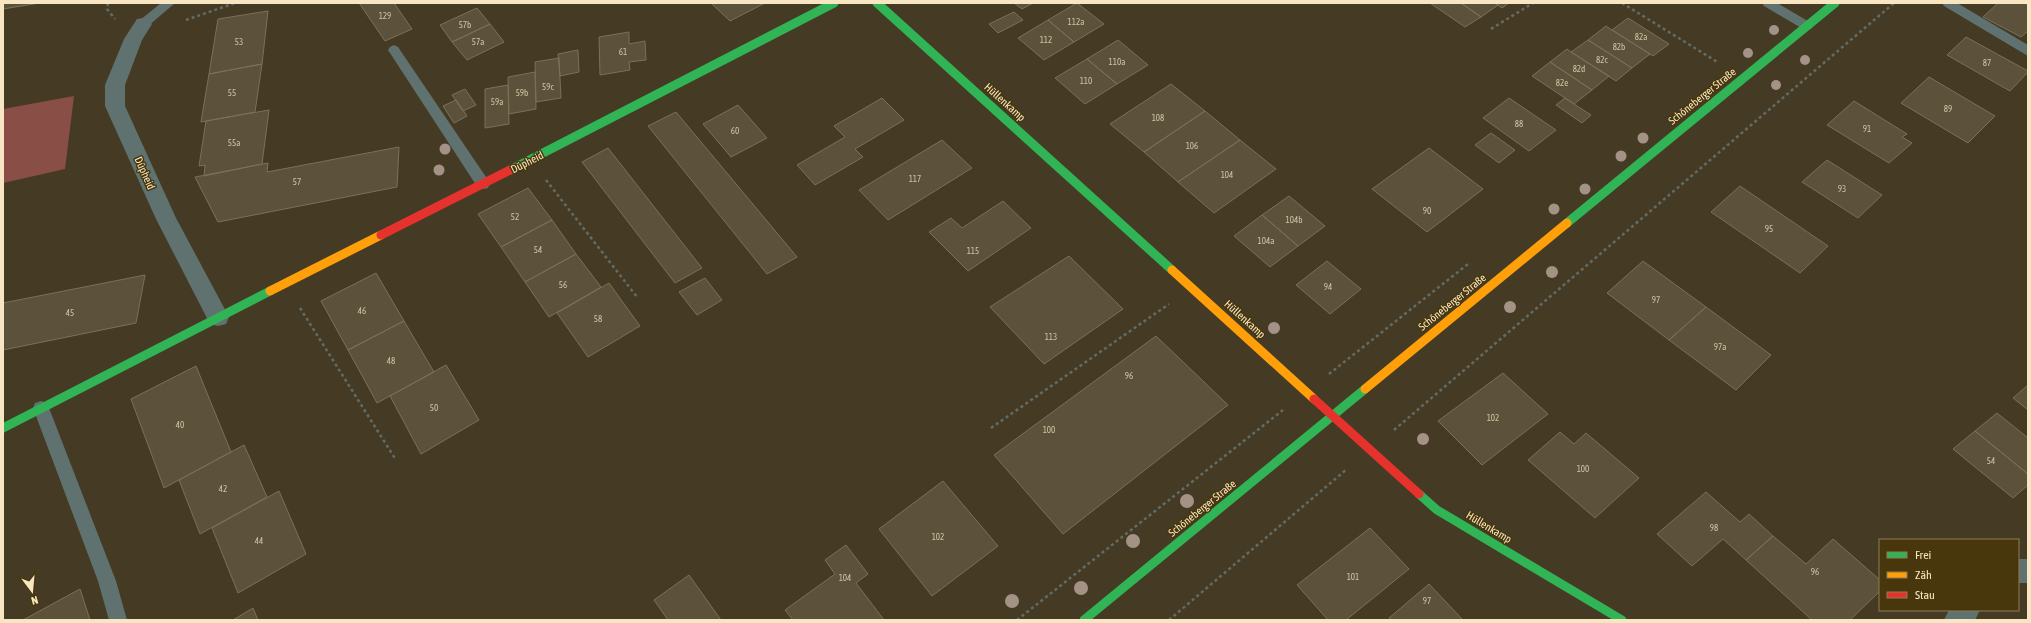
<svg xmlns="http://www.w3.org/2000/svg" width="2031" height="623" font-family="'Asap Condensed',sans-serif">
<rect width="100%" height="100%" fill="#453b25"/>
<path fill="#894e46" d="M74,96L65,169L3,183V109Z"/>
<path fill="#5c523c" stroke="#7b7058" d="M3,3H40L3,9Z
M359,3H394L412,29L385,41Z
M711,3H765L730,21Z
M1014,3H1033L1022,9Z
M1077,3L1104,24L1074,42L1048,20Z
M1430,3H1461L1481,17L1465,27Z
M1461,3H1495L1498,5L1481,17Z
M1495,3H1509L1502,8Z
M1998,3H2024L2028,5V31L2021,37L1983,17Z
M477,8L490,24L452,42L440,25Z
M268,11L262,64L209,74L218,19Z
M1014,12L1023,20L998,33L989,24Z
M1628,18L1669,44L1653,56L1612,30Z
M1048,20L1074,42L1044,60L1018,38Z
M490,24L504,42L467,60L452,42Z
M1606,26L1612,30L1650,54L1632,68L1588,40Z
M629,32V44L645,41L646,60L629,62L630,70L600,75L599,37Z
M1966,37L2028,71V72L2010,91L1947,55Z
M1118,40L1148,65L1117,84L1087,59Z
M1588,40L1632,68L1616,81L1571,52Z
M1567,49L1571,52L1609,76L1592,90L1550,62Z
M578,50L579,72L560,76L558,54Z
M559,58L561,98L536,102L535,62Z
M1087,59L1117,84L1085,104L1055,78Z
M1550,62L1592,90L1574,104L1532,76Z
M262,64L255,112L201,122L209,74Z
M535,72L536,109L509,114L508,77Z
M1929,77L1995,116L1968,143L1901,103Z
M1171,84L1205,111L1144,152L1110,124Z
M508,85L509,124L485,128V89Z
M465,89L476,105L463,111L452,95Z
M882,98L904,120L855,149L863,157L815,185L797,165L845,137L834,126Z
M1509,98L1556,130L1529,151L1483,118Z
M1565,98L1574,104L1591,115L1582,123L1556,105Z
M456,100L467,116L454,123L443,106Z
M1854,101L1907,134L1902,137L1912,143L1889,163L1827,125Z
M738,105L767,138L731,157L703,124Z
M269,110L262,164L204,176L205,165L199,166L206,121Z
M1205,111L1240,140L1178,182L1144,152Z
M676,112L797,257L767,274L648,126Z
M1491,133L1515,150L1499,163L1475,145Z
M942,140L972,168L888,220L859,190Z
M1240,140L1276,169L1214,213L1178,182Z
M399,147L397,187L218,222L195,177L268,163L267,172Z
M608,148L702,268L675,283L582,162Z
M1429,148L1483,189L1427,232L1372,189Z
M1827,160L1882,195L1858,218L1802,182Z
M1740,186L1828,246L1800,273L1711,212Z
M528,188L552,220L501,247L478,214Z
M1289,196L1325,226L1298,246L1262,215Z
M1003,201L1031,228L968,271L929,232L951,218L962,228Z
M1262,215L1298,246L1270,267L1234,236Z
M552,220L576,254L525,282L501,247Z
M576,254L601,287L549,317L525,282Z
M1069,256L1123,309L1044,364L990,307Z
M1327,261L1361,289L1330,314L1296,285Z
M1643,261L1706,307L1669,340L1607,293Z
M376,273L404,321L348,350L321,301Z
M145,275L136,323L3,350V303Z
M705,278L722,300L697,315L679,292Z
M609,283L640,326L588,357L557,313Z
M1706,307L1771,355L1736,390L1669,340Z
M404,321L434,372L377,403L348,350Z
M1156,336L1228,405L1063,534L994,455Z
M446,365L479,420L421,454L390,396Z
M196,366L231,452L164,488L131,399Z
M1503,373L1548,414L1482,465L1438,421Z
M2028,385V410L2013,398Z
M1997,413L2028,438V474L1975,431Z
M1975,431L2028,474V485L2013,498L1953,449Z
M1560,432L1574,444L1586,433L1639,478L1595,518L1528,460Z
M244,445L267,497L200,534L179,480Z
M943,481L998,546L932,596L879,529Z
M279,491L306,554L238,593L212,528Z
M1706,492L1740,522L1749,514L1773,536L1746,560L1723,539L1692,566L1657,534Z
M1370,528L1409,569L1346,620H1328L1297,585Z
M1773,536L1806,564L1833,539L1880,580V591L1850,620H1812L1746,560Z
M846,545L868,574L856,583L884,620H793L785,610L835,574L825,560Z
M689,575L721,620H668L654,600Z
M1429,584L1463,620H1392L1389,618Z
M80,589L90,620H23Z
M253,608L258,620H233Z"/>
<g fill="none" stroke-linecap="round" stroke-linejoin="round">
<path stroke="#626c66" stroke-width="2.5" stroke-dasharray="3 3" stroke-linecap="butt" d="M108,3L107,9L115,19
M1622,3L1719,63
M186,20L235,3
M1491,29L1533,3
M546,180L637,297
M300,308L396,460
M1329,374L1468,264
M991,428L1169,304
M1394,430L1894,3
M1017,620L1283,410
M1169,620L1347,469"/>
<path fill="#5f7270" fill-rule="evenodd" d="M161,3H175L147,27H139L137,24L139,21Z
M1762,3H1777L1811,23L1813,26L1811,29H1803L1764,6Z
M1942,3H1957L2028,45V56L1944,6Z
M394,45L398,47L488,180L490,184L488,188L483,189L478,188L390,53L388,50L390,47Z
M41,401L47,403L49,408L116,581L127,620H109L98,581L33,408L35,403Z"/>
<path fill="#5f7270" fill-rule="evenodd" d="M143,18L149,19L152,24L142,40L125,85V106L176,218L229,317L226,324L218,326L210,324L156,219L105,106V85L124,39L137,19Z
M2018,559H2028V583H2018Z
M1949,610H1980L1975,620H1944Z"/>
<path stroke="#30b455" stroke-width="9" d="M877,3L1172,270
M510,170L834,3
M1567,223L1835,3
M3,428L270,291
M1419,494L1437,510L1622,620
M1084,620L1365,389"/>
<path stroke="#ff9f0a" stroke-width="9" d="M1172,270L1314,399
M270,291L381,235
M1365,389L1567,223"/>
<path stroke="#e5322d" stroke-width="9" d="M381,235L510,170
M1314,399L1419,494"/>
</g>
<g fill="#a49287">
<circle cx="1774" cy="30" r="5"/>
<circle cx="1748" cy="53" r="5"/>
<circle cx="1805" cy="60" r="5"/>
<circle cx="1776" cy="85" r="5"/>
<circle cx="1643" cy="138" r="5.5"/>
<circle cx="445" cy="149" r="5.5"/>
<circle cx="1621" cy="156" r="5.5"/>
<circle cx="439" cy="170" r="5.5"/>
<circle cx="1585" cy="189" r="5.5"/>
<circle cx="1554" cy="209" r="5.5"/>
<circle cx="1552" cy="272" r="6"/>
<circle cx="1510" cy="307" r="6"/>
<circle cx="1274" cy="328" r="6"/>
<circle cx="1423" cy="439" r="6"/>
<circle cx="1187" cy="501" r="7"/>
<circle cx="1133" cy="541" r="7"/>
<circle cx="1081" cy="588" r="7"/>
<circle cx="1012" cy="601" r="7"/>
</g>
<g text-anchor="middle" dominant-baseline="central" stroke-width="3" stroke-linejoin="round" paint-order="stroke">
<g font-size="9" fill="#d0c1a0">
<text x="385" y="16">129</text>
<text x="1076" y="22">112a</text>
<text x="465" y="25">57b</text>
<text x="1641" y="37">82a</text>
<text x="1046" y="40">112</text>
<text x="239" y="42">53</text>
<text x="478" y="42">57a</text>
<text x="1619" y="47">82b</text>
<text x="623" y="52">61</text>
<text x="1602" y="60">82c</text>
<text x="1117" y="62">110a</text>
<text x="1987" y="63">87</text>
<text x="1579" y="69">82d</text>
<text x="1086" y="81">110</text>
<text x="1562" y="83">82e</text>
<text x="548" y="87">59c</text>
<text x="232" y="93">55</text>
<text x="522" y="93">59b</text>
<text x="497" y="102">59a</text>
<text x="1948" y="109">89</text>
<text x="1158" y="118">108</text>
<text x="1519" y="124">88</text>
<text x="1867" y="129">91</text>
<text x="735" y="131">60</text>
<text x="234" y="143">55a</text>
<text x="1192" y="146">106</text>
<text x="1227" y="175">104</text>
<text x="915" y="179">117</text>
<text x="297" y="182">57</text>
<text x="1842" y="189">93</text>
<text x="1427" y="211">90</text>
<text x="515" y="217">52</text>
<text x="1294" y="220">104b</text>
<text x="1769" y="229">95</text>
<text x="1266" y="241">104a</text>
<text x="538" y="250">54</text>
<text x="973" y="251">115</text>
<text x="563" y="285">56</text>
<text x="1328" y="287">94</text>
<text x="1656" y="300">97</text>
<text x="362" y="311">46</text>
<text x="70" y="313">45</text>
<text x="598" y="319">58</text>
<text x="1051" y="337">113</text>
<text x="1720" y="347">97a</text>
<text x="391" y="361">48</text>
<text x="1129" y="376">96</text>
<text x="434" y="408">50</text>
<text x="1493" y="418">102</text>
<text x="180" y="425">40</text>
<text x="1049" y="430">100</text>
<text x="1991" y="461">54</text>
<text x="1583" y="469">100</text>
<text x="223" y="489">42</text>
<text x="1714" y="528">98</text>
<text x="938" y="537">102</text>
<text x="259" y="541">44</text>
<text x="1815" y="572">96</text>
<text x="1353" y="577">101</text>
<text x="845" y="578">104</text>
<text x="1427" y="601">97</text>
</g>
<g font-size="11" fill="#f7e6c1" stroke="#48370c">
<text transform="translate(1702 96) rotate(-39)">Schöneberger Straße</text>
<text transform="translate(1005 102) rotate(42)">Hüllenkamp</text>
<text transform="translate(527 162) rotate(-27)">Düpheid</text>
<text transform="translate(145 173) rotate(66)">Düpheid</text>
<text transform="translate(1452 302) rotate(-39)">Schöneberger Straße</text>
<text transform="translate(1245 319) rotate(42)">Hüllenkamp</text>
<text transform="translate(1202 508) rotate(-39)">Schöneberger Straße</text>
<text transform="translate(1489 527) rotate(31)">Hüllenkamp</text>
</g>
</g>
<rect width="2031" height="623" fill="none" stroke="#f7e6c1" stroke-width="8"/>
<rect x="1879" y="539" width="140" height="72" fill="#48370c" stroke="#8e7d54"/>
<rect x="1887" y="552" width="20" height="6" fill="#30b455" stroke="#8e7d54"/>
<text x="1915" y="559" font-size="12" fill="#f7e6c1">Frei</text>
<rect x="1887" y="572" width="20" height="6" fill="#ff9f0a" stroke="#8e7d54"/>
<text x="1915" y="579" font-size="12" fill="#f7e6c1">Zäh</text>
<rect x="1887" y="592" width="20" height="6" fill="#e5322d" stroke="#8e7d54"/>
<text x="1915" y="599" font-size="12" fill="#f7e6c1">Stau</text>
<g transform="translate(32 591) rotate(164)" stroke="#48370c" stroke-width="3" paint-order="stroke">
<path d="M0-3L7 15L0 10L-7 15Z" fill="#f7e6c1"/>
<text y="-6" font-size="11" font-weight="bold" text-anchor="middle" fill="#f7e6c1">N</text>
</g>
</svg>
